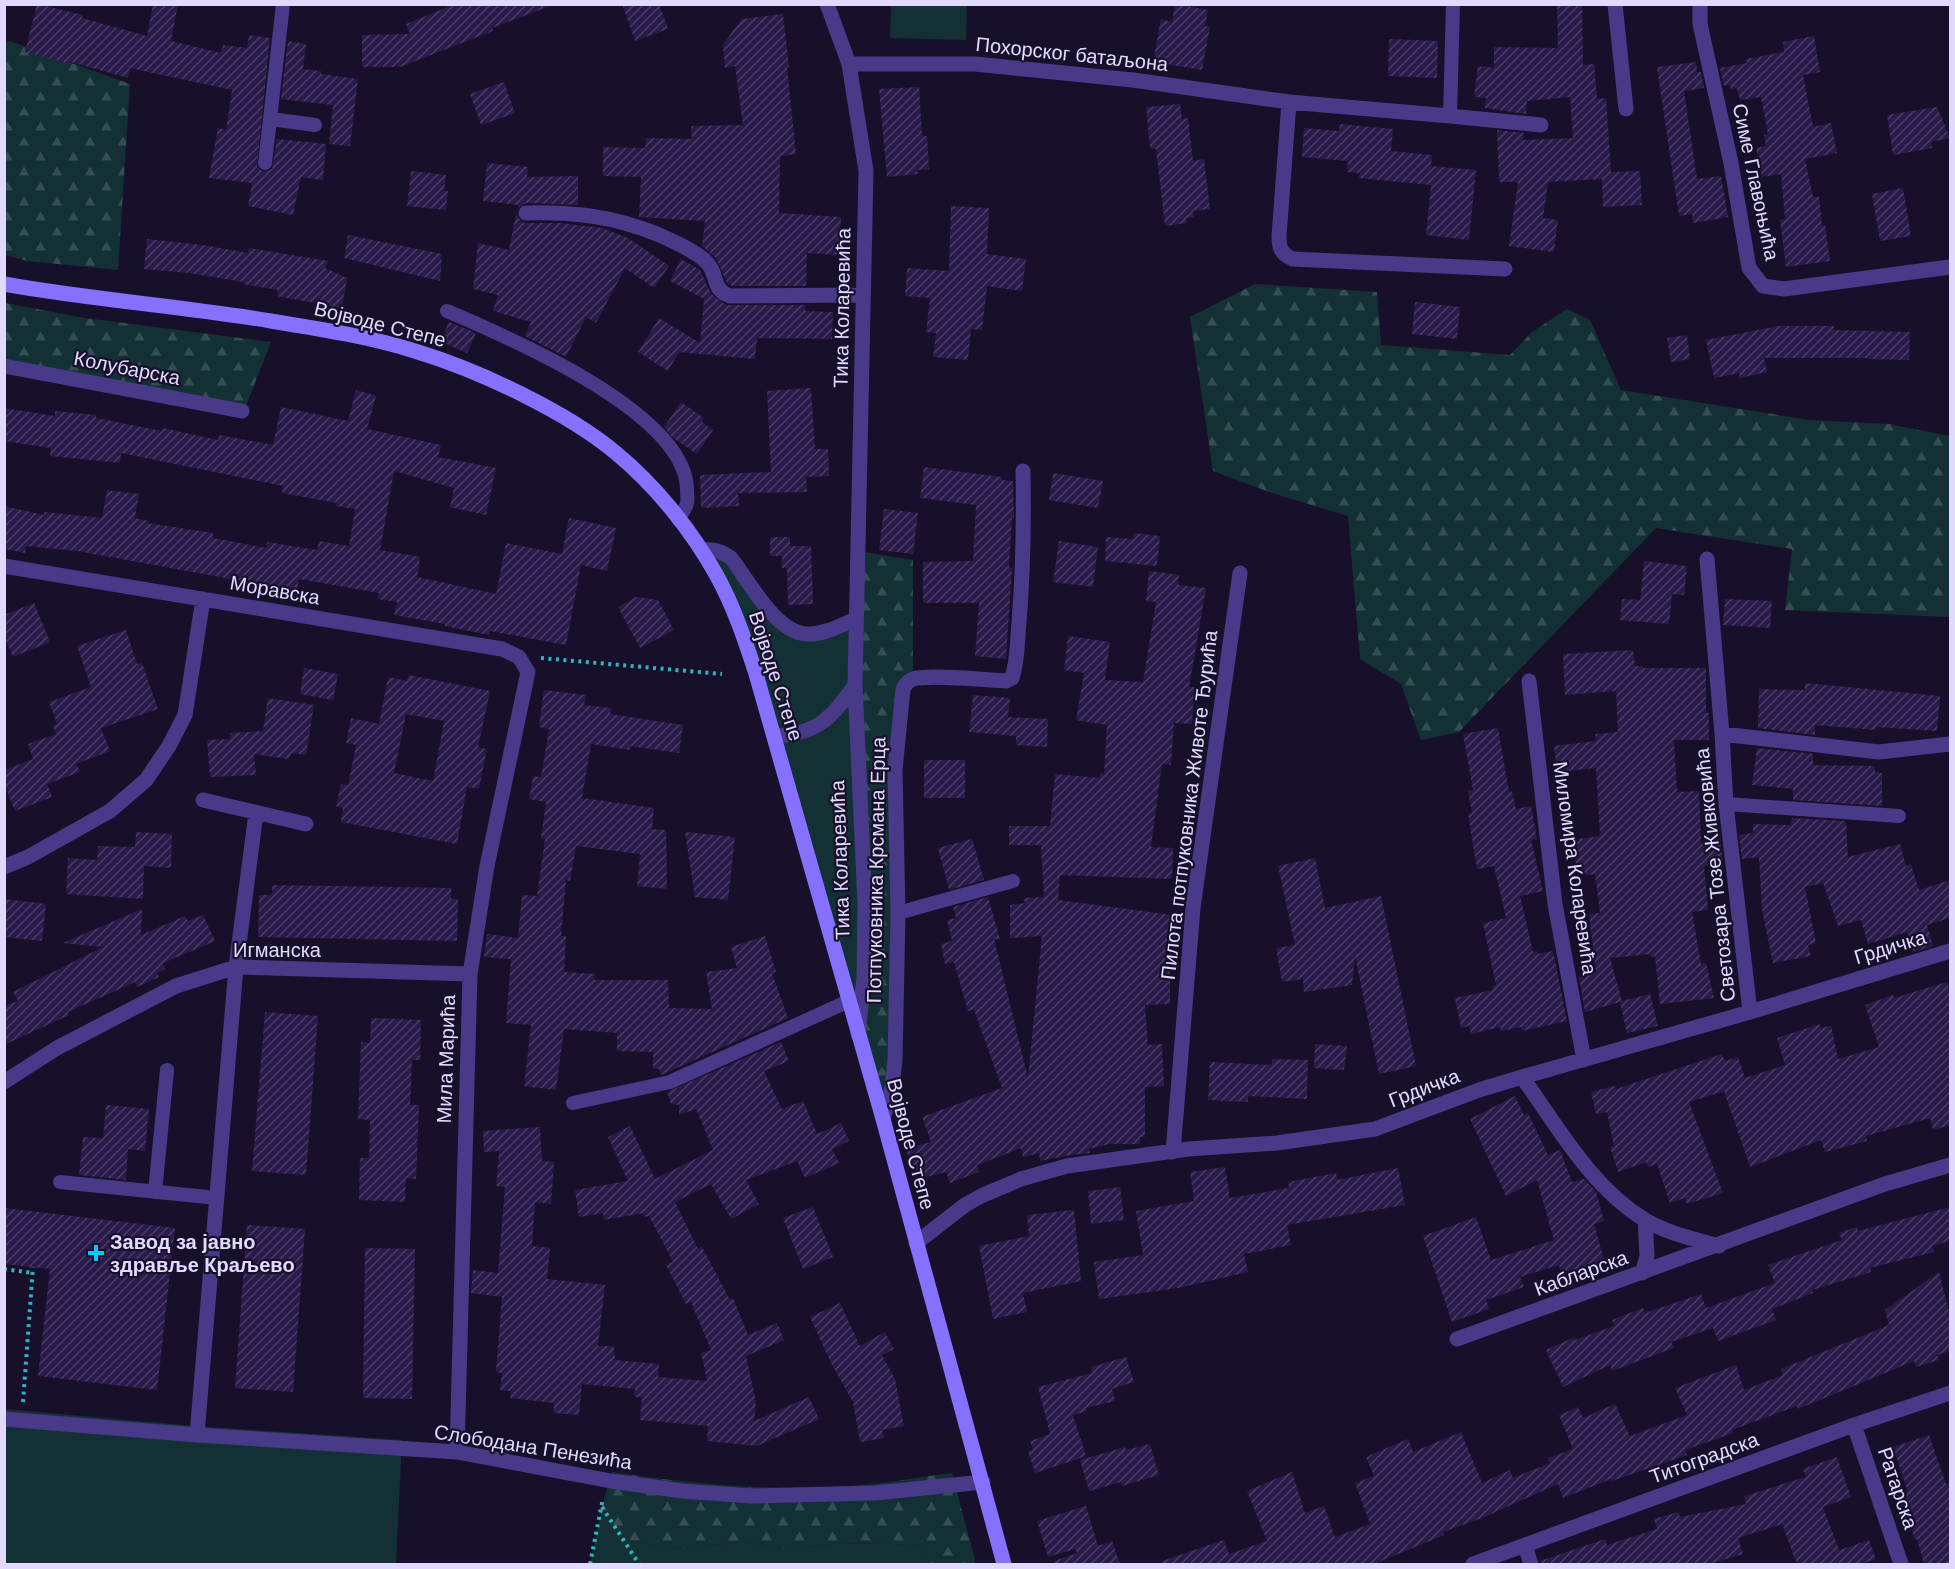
<svg xmlns="http://www.w3.org/2000/svg" width="1955" height="1569" font-family="Arial,sans-serif">
<defs>
<pattern id="forest-firs" width="22" height="20" patternUnits="userSpaceOnUse" patternTransform="scale(1.5)"><rect width="22" height="20" fill="#133134"/><path d="M5 1l3.5 6h-7zM16 11l3.5 6h-7z" fill="#354e52"/></pattern>
<pattern id="building-hatch" width="6" height="6" patternUnits="userSpaceOnUse" patternTransform="scale(1.5)"><rect width="6" height="6" fill="#2b1b4b"/><path d="M-1 1l2-2M0 6l6-6M5 7l2-2" fill="none" stroke="#493c66"/></pattern>
</defs>
<rect width="100%" height="100%" fill="#18102a"/>
<path fill="#133134" d="M891,5H967L966,40L890,38Z
M713,549L796,631L856,619L865,904L858,1034L774,736L718,578Z
M4,1409L195,1426L402,1440L396,1564H5Z
M602,1506L621,1538L672,1549L743,1542L791,1549L833,1544L883,1543L921,1546L930,1564H590Z"/>
<path fill="url(#forest-firs)" d="M10,41L130,84L118,270L27,261L5,255L4,43Z
M1255,284L1377,292L1381,345L1510,355L1532,332L1567,309L1590,320L1621,390L1809,420L1888,424L1950,436V617L1785,610L1792,549L1656,528L1459,732L1421,740L1401,684L1360,659L1348,516L1272,493L1213,471L1190,317Z
M5,303L85,318L271,342L245,408L5,366Z
M858,551L913,560V679L903,689L895,1060L883,1119L858,1034Z
M612,1472C699,1485 786,1493 874,1484C900,1481 926,1476 952,1473L976,1564H930L921,1546L883,1543L833,1544L791,1549L743,1542L672,1549L621,1538L602,1506Z"/>
<path fill="url(#building-hatch)" fill-rule="evenodd" d="M37,4L83,15L82,18L147,36L153,4H178L171,41L221,53L223,45L247,48L249,35L270,38L257,166L263,172L272,169L277,139L326,144L323,180L301,177L293,215L248,206L252,183L209,178L218,128L226,130L232,90L130,68L128,78L71,62V64L25,52Z
M455,4H549L550,6L492,28L493,31L400,67H362V35L410,34L406,24Z
M622,4H659L668,29L635,41Z
M1175,4L1208,10L1205,26L1210,27L1202,70L1153,62L1161,19L1172,22Z
M1557,4H1582L1583,65L1594,64L1597,99L1606,98L1611,172L1640,171L1642,205L1603,207L1602,179L1548,182L1543,218L1558,220L1554,252L1509,246L1518,182H1499L1497,130L1524,133L1523,140L1573,138L1570,97L1527,101L1526,114L1485,108L1486,98L1474,97L1478,66L1494,68V47L1558,48Z
M783,14L789,67H787L796,154L780,156L779,213L841,217L839,255L807,253L806,286H732L727,283L716,258L702,246L705,221L639,217L641,177L603,176V147L645,148L646,138L692,139L691,126L743,125L735,66L725,68L723,45L741,19Z
M1814,36L1820,72L1803,75L1813,127L1831,123L1837,153L1805,159L1813,197H1819L1822,226L1825,225L1830,261L1786,267L1780,220L1785,219L1781,174L1762,177L1756,148L1766,146L1764,135L1768,134L1761,97L1740,100L1737,88L1731,89L1730,85L1724,86L1720,68L1747,63L1746,59L1784,52L1783,42Z
M1389,39L1438,41L1437,78L1388,76Z
M288,41L306,44L303,69L321,71V74L358,79L350,146L329,144L333,105L281,99Z
M1696,62L1697,72H1701L1704,88L1684,91L1697,179L1721,176L1728,217L1693,223L1692,214L1679,216L1657,67Z
M504,82L515,113L481,125L470,94Z
M919,87L922,136H927L929,169L917,170L918,174L887,177L879,89Z
M1180,104L1182,119L1188,118L1193,161L1204,159L1210,209L1193,211L1194,217L1186,218L1187,223L1165,226L1156,149H1150L1146,107Z
M1937,107L1950,138L1931,142L1932,148L1893,155L1887,115Z
M1340,124L1393,129L1391,151L1432,155L1431,166L1476,170L1469,240L1426,235L1431,185L1359,178L1360,173L1347,172L1348,161L1302,157L1304,128L1339,131Z
M487,163L528,167L527,177L578,176V205L526,203L518,208V205L483,201Z
M411,171L446,175L444,191H448L446,210L407,206Z
M1903,188L1911,236L1880,241L1872,194Z
M951,206L989,208L987,254L1026,259L1022,291L987,286L982,330L971,329L968,360L933,357L936,333L926,332L930,298L905,296L907,268L949,271Z
M516,214L521,221L525,223H560L602,228L628,238L669,266L654,288L625,268L596,323L586,317L566,357L525,336L531,322L493,311L498,295L473,289L478,243L509,250Z
M348,235L442,254L440,281L344,258Z
M147,239L203,245L248,253L249,248L328,261L325,268L347,278L342,308L277,296L278,290L243,284L244,282L189,273L144,269Z
M681,259L700,270L711,294L726,305H805V311L833,312L832,339L757,338L755,359L679,352L668,371L638,352L659,318L700,343L704,299L670,281Z
M1415,302L1460,307L1457,339L1412,334Z
M449,322L476,333L467,353L440,341Z
M1779,326H1834V330L1910,332L1909,360L1866,359V358H1764L1767,372L1740,378L1739,373L1714,378L1706,340Z
M1687,335L1690,359L1671,362L1667,338Z
M811,388L815,449H828L829,476L806,477L807,492L738,493L739,506L701,508L700,475L771,472L767,391Z
M356,390L376,396L367,429L441,445L438,457L496,468L486,515L450,507L454,488L394,471L380,550L420,557L417,577L496,594L506,543L562,554L569,518L616,528L607,571L581,565L566,645L490,631L489,635L445,626V624L394,615L397,602L377,599L379,593L299,579L297,591L77,551L26,546L25,553L4,549V506L44,515V512L102,518L107,490L139,494L135,518L149,521L148,523L213,533V538L266,548L267,542L317,550L319,541L349,546L355,509L336,506L337,503L282,493L283,486L121,453L120,463L50,456L51,448L4,441V408L55,416V411L96,415V418L162,431L163,428L218,440L219,435L273,445L281,407L348,421Z
M681,402L704,418L702,422L713,430L697,454L672,437L664,427Z
M924,467L1002,477V480L1013,481L1014,517H1012L1009,567L1012,568L1006,659L975,656L979,603H923V562L973,561L976,505L920,498Z
M1053,473L1103,481L1098,508L1049,500Z
M884,509L918,513L913,554L879,550Z
M1134,533L1160,536L1157,566L1105,561L1106,537L1133,539Z
M770,537H790V546H811L813,604L788,605L787,568H782V556H770Z
M1059,541L1098,547L1093,587L1053,582Z
M1644,561L1687,566L1684,595L1672,594L1669,624L1620,620L1622,599L1640,600Z
M1149,571L1179,575L1178,585L1206,588L1189,687H1194L1192,724L1174,723L1171,765L1162,764L1151,847L1173,848L1172,879L1060,875L1058,900L1180,916L1176,948L1170,947V1004L1145,1005L1148,1045L1162,1044L1164,1086L1145,1087V1137H1140V1144H1110L1089,1149L1090,1153L1070,1155L1040,1161L1039,1153L1023,1157L1021,1148L977,1165L979,1172L950,1183L946,1172L914,1180L906,1148L931,1142L922,1117L1002,1088L974,1010L968,1011L954,962L945,964L941,944L952,941L947,920L956,918L953,907L988,897L1000,939H994L1028,1078L1042,936L1010,938V905L1025,903L1024,898L1044,897L1041,845H1009V826H1050L1055,774L1100,778V773L1104,774L1107,725L1076,720L1084,673L1064,670L1068,636L1110,642L1105,680L1143,682L1156,602L1146,601Z
M636,597L658,600L674,630L640,648L618,607Z
M1725,599L1772,601L1770,628L1723,625Z
M34,603L50,642L13,657L4,636V615Z
M126,630L137,664L142,663L158,709L101,728L110,751L76,764L80,772L47,784L52,797L15,811L4,783V770L33,759L28,744L56,734L53,726L57,724L49,702L91,687L77,646Z
M1633,650L1635,666H1643V668H1706V713H1709V740H1674L1677,792L1699,791L1701,842L1720,839L1723,863L1704,866L1708,910L1692,912L1701,964L1706,963L1714,998L1660,1004L1655,956L1651,957L1650,954L1610,958L1622,1001L1650,994L1658,1026L1627,1033L1620,1002L1585,1012L1579,977L1596,972L1589,914L1600,913L1595,874L1578,876L1572,840L1600,836L1596,768L1557,772L1554,746L1596,741L1595,734L1618,732L1616,691L1565,695L1563,654Z
M304,668L338,674L333,700L300,694Z
M409,675L490,691L478,747L487,749L479,789L467,787L457,844L341,822L343,808L336,806L341,784L348,785L356,745L346,743L351,718L379,724L388,677L407,681ZM406,714L444,721L433,781L394,773Z
M1805,683L1940,696L1937,731L1876,727V730L1815,725V735L1758,728L1759,689L1805,690Z
M544,690L586,695L584,705L611,708L610,714L683,725L679,753L630,746V750L591,744L582,798L654,808L652,829L666,830L667,889L637,886L640,854L576,846L570,881L566,880L561,936H566L564,972L595,974L594,980H668L669,1008L712,1009L706,972L737,968L731,947L765,936L776,972L772,973L788,1018L661,1075L659,1069H653V1052L617,1051V1033L564,1029L556,1090L524,1086L531,1025L506,1023L511,959L484,957L487,934L518,938L522,895L537,896L545,839L541,838L546,802L529,799L533,776L541,777L549,729L539,727Z
M973,695L1010,698L1008,717L1048,719L1047,747L1016,745V736L969,732Z
M268,698L314,705L306,755L292,753L288,759L254,754L256,775L210,777L207,740L230,739V733L263,731Z
M1498,728L1509,792L1512,791L1516,809L1531,806L1537,839L1531,840L1543,891L1520,896L1533,952L1537,951V954L1553,951L1567,1021L1522,1031L1521,1027L1501,1031L1500,1027L1471,1034L1469,1026L1461,1028L1455,998L1493,990L1492,986L1496,985L1483,923L1506,918L1494,866L1477,869L1468,814L1472,813L1468,791L1473,790L1463,734Z
M1757,748L1813,754V765L1875,766V772L1882,773V806L1793,800V789L1752,785Z
M924,760H965V798H924Z
M1792,818L1846,821L1848,857L1900,844L1906,866L1911,864L1919,890L1950,880V918L1927,925L1933,946L1913,952L1907,932L1868,944L1861,920L1838,926L1823,883L1805,887L1816,943L1808,945L1811,956L1773,963L1762,910L1759,857L1742,859L1739,835L1753,833V824L1791,825Z
M136,832L172,834L171,868L144,866L143,899L66,894L68,858L97,860L98,846L135,847Z
M685,832L735,837L728,900L695,897Z
M972,839L984,880L949,890L938,848Z
M1315,858L1325,908L1381,896L1416,1066L1379,1074L1355,956L1352,985L1304,992L1303,979L1282,982L1276,948L1295,945L1278,866Z
M272,885L451,888V899H458L457,941L258,937L259,895H272Z
M4,899L46,904L42,941L4,937Z
M142,909L141,935L185,916L188,921L203,915L215,941L163,963L165,969L157,973L159,977L137,987L135,982L68,1012L69,1015L4,1045V1006L18,1001L13,992L103,947L63,943Z
M1947,982L1950,993V1125L1933,1130L1930,1118L1866,1136L1867,1141L1825,1152L1821,1140L1750,1167L1724,1091L1689,1102L1723,1193L1687,1204L1685,1198L1670,1203L1657,1164L1648,1167L1646,1162L1618,1172L1610,1147L1614,1146L1607,1112L1596,1114L1591,1092L1615,1086L1616,1089L1722,1054L1725,1061L1738,1057L1745,1078L1785,1065L1777,1038L1820,1024V1028L1831,1026L1838,1059L1879,1047L1865,1005L1893,995L1894,998Z
M265,1012L318,1016L306,1175L252,1171Z
M371,1018L421,1020L420,1060H412L410,1105H419L416,1179L406,1178L405,1202L359,1200L360,1158H369L370,1120L358,1119L361,1042L370,1043Z
M781,1042L789,1061L764,1071L782,1109L803,1101L817,1134L841,1123L849,1141L832,1149L839,1163L805,1178L797,1161L746,1180L759,1204L731,1219L711,1184L675,1202L698,1249L702,1247L730,1300L733,1298L748,1335L777,1323L784,1340L746,1356L756,1402L754,1421L809,1397L819,1419L757,1446L707,1441L708,1426L640,1420L642,1397H634L635,1389L582,1384L579,1415L554,1413V1403L510,1398L511,1391L500,1390L502,1373L496,1372L502,1297L471,1293L473,1270L498,1273L505,1187L496,1186L499,1151L484,1152L483,1131L540,1127L542,1161L554,1162L551,1204L535,1202L532,1246L550,1248L547,1279L605,1285L598,1346H614L615,1360L659,1364L658,1377L707,1381L701,1353L711,1350L691,1302L686,1304L666,1265L673,1262L649,1216L644,1217L643,1213L604,1220L603,1213L579,1217L575,1190L628,1181L608,1137L630,1126L655,1179L713,1150L696,1109L679,1115V1105L671,1104L667,1092Z
M1315,1044L1347,1046L1344,1070L1314,1068Z
M1272,1059L1308,1060L1307,1099L1248,1096V1102L1208,1100L1210,1062L1272,1065Z
M1515,1096L1524,1115L1528,1113L1548,1155L1560,1150L1572,1182L1584,1179L1596,1192L1604,1221L1594,1224L1605,1263L1597,1265L1599,1271L1576,1278L1574,1269L1561,1273L1559,1265L1520,1277L1524,1287L1486,1300L1489,1309L1452,1322L1423,1236L1476,1217L1491,1260L1554,1240L1537,1180L1506,1196L1470,1119Z
M106,1105L149,1109L145,1151L128,1149L126,1180L79,1175L83,1137L103,1138Z
M1225,1167L1230,1198L1289,1188L1288,1182L1336,1173L1337,1180L1398,1168L1405,1205L1287,1225L1291,1245L1244,1254L1248,1272L1178,1288L1099,1299L1094,1262L1143,1255L1136,1211L1194,1201L1190,1172Z
M1120,1187L1124,1220L1091,1224L1088,1191Z
M813,1207L833,1257L803,1269L783,1218Z
M1950,1207V1241L1932,1246L1934,1252L1870,1268L1871,1272L1812,1290L1813,1293L1772,1309L1776,1320L1718,1341L1713,1328L1671,1342L1674,1348L1612,1371L1610,1365L1563,1387L1546,1350L1574,1337L1575,1340L1614,1326L1612,1320L1643,1308L1645,1313L1701,1294L1706,1308L1775,1283L1768,1265L1842,1240L1839,1233L1857,1227L1858,1231Z
M4,1208L175,1228L157,1390L38,1376L50,1269L4,1264Z
M1074,1210L1081,1281L1023,1293L1027,1312L993,1319L979,1246L1029,1236L1027,1215Z
M247,1225L305,1229L293,1392L235,1388Z
M365,1248L415,1249L412,1399L363,1398Z
M1939,1272L1950,1316V1351L1937,1355L1939,1360L1916,1367L1914,1361L1798,1409L1797,1406L1732,1430L1733,1433L1685,1450L1687,1455L1612,1481L1611,1479L1563,1498L1558,1484L1482,1518L1443,1532L1444,1535L1374,1564H1163L1162,1561L1224,1540L1229,1554L1267,1541L1247,1491L1292,1472L1305,1513L1324,1506L1335,1537L1370,1524L1355,1483L1374,1476L1366,1457L1408,1439L1413,1452L1461,1432L1482,1483L1510,1470L1513,1478L1550,1463L1548,1458L1573,1449L1559,1415L1578,1407L1583,1418L1615,1404L1630,1436L1687,1415L1675,1388L1736,1365L1744,1390L1783,1375L1781,1369L1889,1325L1885,1310Z
M840,1303L860,1346L885,1332L894,1349L882,1355L895,1379L904,1426L882,1430L884,1438L860,1442L853,1402L831,1363L810,1317Z
M1126,1357L1134,1382L1112,1389L1115,1401L1086,1408L1087,1411L1073,1415L1086,1456L1035,1473L1028,1451L1033,1450L1030,1441L1050,1434L1038,1387L1092,1373L1091,1367Z
M1929,1435L1946,1484L1950,1483V1564H1924L1917,1539L1915,1540L1906,1512L1900,1514L1896,1496L1908,1492L1893,1447Z
M1150,1444L1159,1475L1122,1486L1121,1482L1089,1491L1080,1460L1125,1447L1126,1450Z
M1837,1457L1851,1497L1823,1507L1839,1550L1869,1540L1876,1559L1861,1564H1797L1782,1524L1738,1538L1743,1554L1710,1564H1541L1540,1561L1605,1539L1607,1545L1657,1529L1654,1519L1678,1512L1680,1517L1746,1504L1744,1496L1806,1477L1803,1469Z
M1086,1506L1098,1546L1112,1541L1120,1564H1054V1561L1077,1553L1075,1549L1048,1557L1037,1521Z"/>
<g fill="none" stroke-linecap="round" stroke-linejoin="round">
<path stroke="#2eb4be" stroke-width="4" stroke-dasharray="3 4.5" stroke-linecap="butt" d="M541,658L722,674
M4,1269L33,1273
M23,1402L33,1267
M602,1507L639,1564
M590,1564L603,1498"/>
<path stroke="#483a89" stroke-width="14" d="M1450,116L1453,4
M271,119L315,125
M265,163L283,4
M447,311C508,337 687,413 687,490C687,494 688,500 687,503C686,509 681,514 678,519
M1726,804L1899,816
M898,913L1013,881
M573,1103L670,1082L849,1001
M60,1182L217,1198
M155,1192L167,1070"/>
<path stroke="#483a89" stroke-width="15" d="M827,4L849,64L866,171L855,685L865,904L864,977L858,1034
M1615,4L1626,109
M1700,4V24L1731,163L1749,268L1763,286L1784,289L1950,267
M849,64H975L1133,80L1289,102L1450,116L1541,125
M1289,102L1279,236C1279,248 1281,254 1293,259L1505,269
M526,213C575,212 612,216 657,234C673,241 689,248 702,258C721,272 709,289 730,296L863,295
M4,366L242,411
M701,550C714,549 721,551 731,558C749,581 775,632 806,634C824,635 841,625 856,619
M1707,559L1722,734L1726,804L1750,1012
M4,566L502,649L519,657L528,672L487,866L470,974L457,1452
M1529,681L1555,904L1584,1060
M1722,734L1879,752L1950,744
M774,736C818,734 830,719 855,685
M203,800L306,824
M4,867L28,857L110,811L146,780L169,746L185,715L203,599
M1522,1077C1558,1127 1591,1187 1645,1220C1667,1233 1694,1239 1719,1246
M4,1082L57,1048L176,986L236,967L470,974
M883,1119L892,1088L895,1060L898,913L895,770L903,689C905,685 908,681 913,679C930,674 986,680 1006,681L1012,678C1018,660 1017,641 1019,623C1023,572 1024,521 1023,471
M1173,1152L1193,908L1240,573
M916,1243L965,1205L981,1196L1021,1179L1067,1166L1188,1149L1277,1143L1375,1129L1479,1090L1522,1077L1750,1012L1950,951
M1642,1273L1647,1256L1645,1220
M1457,1339L1885,1184L1950,1165
M4,1419L197,1435L457,1452L611,1481L682,1491L752,1496L875,1493L983,1482
M1854,1425L1901,1564
M197,1435L236,967L256,813
M1525,1546L1531,1564
M1473,1564L1854,1425L1950,1393"/>
<path stroke="#8670ff" stroke-width="15" d="M4,284C93,300 182,306 271,321C320,329 371,337 418,352C480,371 567,412 616,453C656,486 692,531 717,576C734,607 745,640 756,674L883,1119L1004,1564"/>
</g>
<path fill="#05c5ff" stroke="#18102a" stroke-width="2" d="M93 1244h6v6h6v6h-6v6h-6v-6h-6v-6h6z"/>
<g text-anchor="middle" dominant-baseline="central" stroke-width="4.5" stroke-linejoin="round" paint-order="stroke">
<g font-size="20" fill="#e2d9ff" stroke="#18102a">
<text transform="translate(1072 54) rotate(6)">Похорског батаљона</text>
<text transform="translate(1756 182) rotate(78)">Симе Главоњића</text>
<text transform="translate(842 308) rotate(-89)">Тика Коларевића</text>
<text transform="translate(380 324) rotate(14)">Војводе Степе</text>
<text transform="translate(127 368) rotate(11)">Колубарска</text>
<text transform="translate(275 590) rotate(10)">Моравска</text>
<text transform="translate(776 676) rotate(72)">Војводе Степе</text>
<text transform="translate(1189 805) rotate(-83)">Пилота потпуковника Животе Ђурића</text>
<text transform="translate(840 860) rotate(-92)">Тика Коларевића</text>
<text transform="translate(1575 868) rotate(82)">Миломира Коларевића</text>
<text transform="translate(876 870) rotate(-89)">Потпуковника Крсмана Ерца</text>
<text transform="translate(1715 875) rotate(-96)">Светозара Тозе Живковића</text>
<text transform="translate(1890 947) rotate(-17)">Грдичка</text>
<text x="277" y="950">Игманска</text>
<text transform="translate(446 1059) rotate(-88)">Мила Марића</text>
<text transform="translate(1424 1088) rotate(-21)">Грдичка</text>
<text transform="translate(911 1144) rotate(75)">Војводе Степе</text>
<text transform="translate(1581 1273) rotate(-20)">Кабларска</text>
<text transform="translate(533 1447) rotate(9)">Слободана Пенезића</text>
<text transform="translate(1704 1458) rotate(-20)">Титоградска</text>
<text transform="translate(1898 1488) rotate(71)">Ратарска</text>
</g>
<g font-size="20" font-weight="bold" fill="#e2d9ff" stroke="#18102a" text-anchor="start">
<text x="110" y="1242">Завод за јавно<tspan x="110" dy="23">здравље Краљево</tspan></text>
</g>
</g>
<rect width="1955" height="1569" fill="none" stroke="#e2d9ff" stroke-width="12"/>
</svg>
